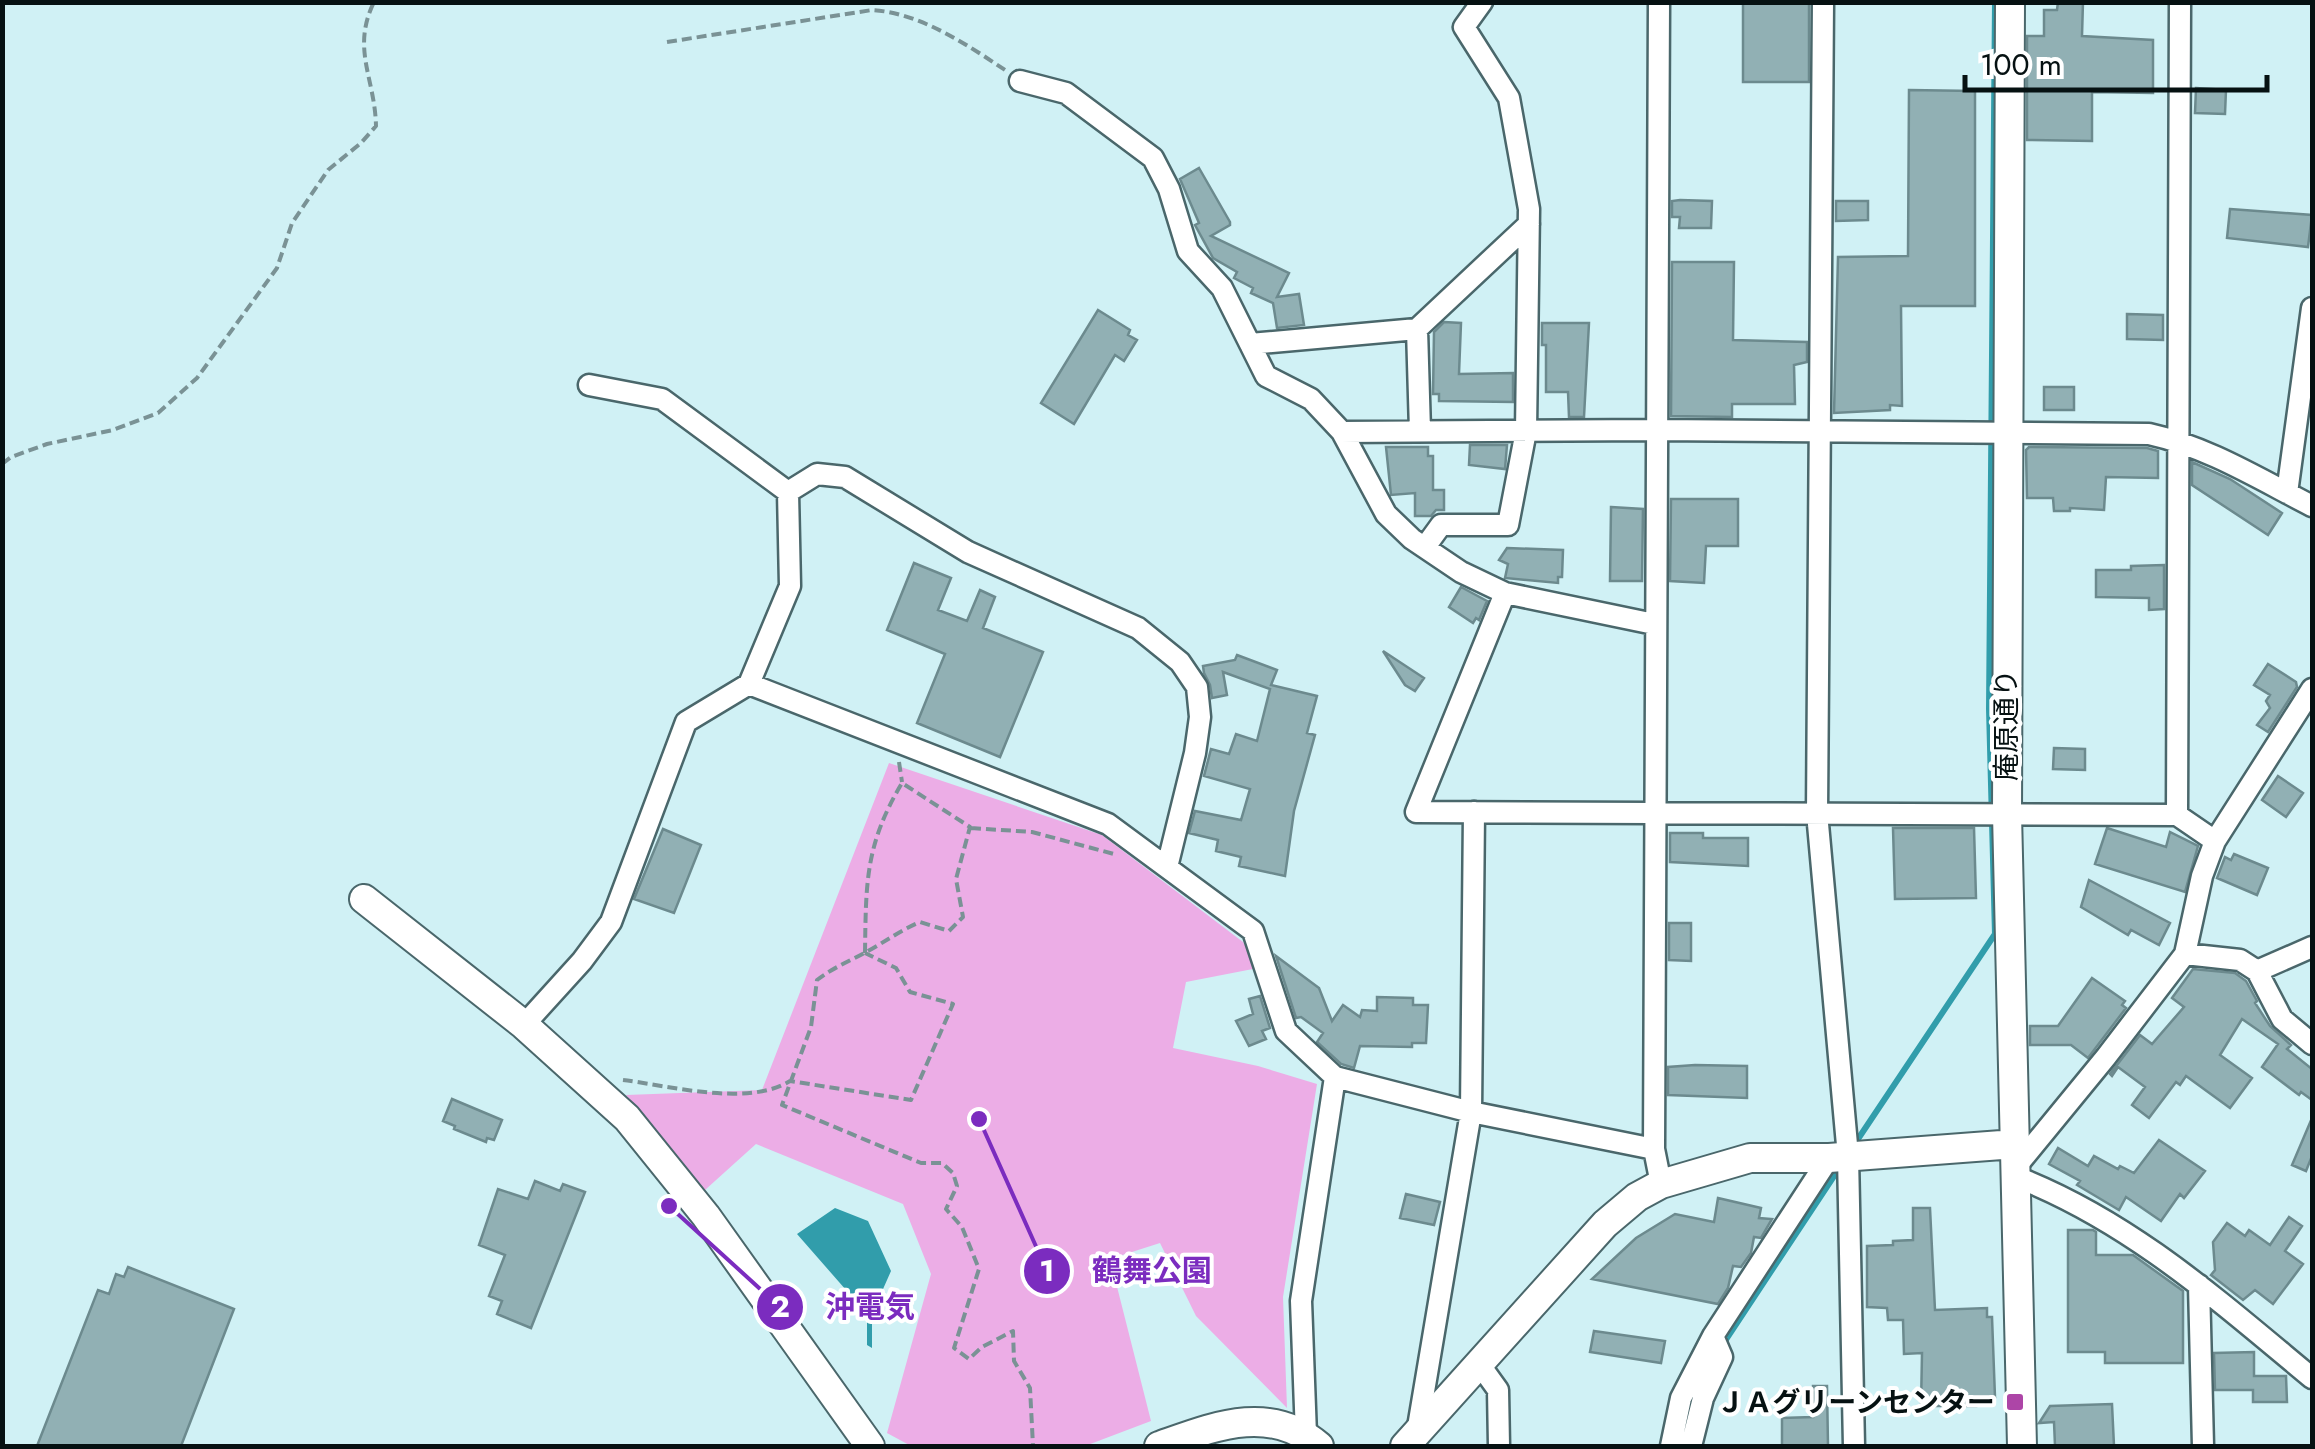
<svg xmlns="http://www.w3.org/2000/svg" width="2315" height="1449" font-family="Jost,'Noto Sans JP',sans-serif">
<rect width="100%" height="100%" fill="#d0f1f5"/>
<path fill="#ecade6" d="M889,763L1102,835L1243,942L1258,968L1186,982L1173,1048L1258,1066L1317,1084L1283,1297L1287,1408L1196,1316L1160,1243L1110,1259L1151,1421L1085,1446H911L887,1433L931,1274L903,1204L756,1144L705,1190L626,1095L762,1090Z"/>
<path fill="#319dab" d="M835,1208L868,1221L891,1271L872,1314V1348L867,1345V1314L797,1234Z"/>
<g fill="none" stroke-linecap="round" stroke-linejoin="round">
<path stroke="#319dab" stroke-width="6" d="M1852,1148L1995,934L1989,709L1995,2
M1723,1344L1840,1167"/>
</g>
<path fill="#91b0b4" stroke="#6c8a8e" stroke-width="2.5" d="M1743,2H1809V82H1743Z
M2058,2H2083L2082,36L2153,40V93L2092,92V141L2027,140V36H2044V10H2057Z
M2196,88L2226,90L2225,114L2195,113Z
M1909,90L1975,91V306H1901L1902,406L1890,405V410L1834,413L1838,257L1908,256Z
M1199,168L1230,222V225L1211,236L1289,273L1277,297L1299,294L1304,325L1277,328L1273,303L1251,293L1253,288L1234,278L1237,272L1213,258L1195,225L1199,223L1180,179Z
M1680,200L1712,201L1711,228H1679L1680,217H1672V201Z
M1836,201H1868V220L1836,221Z
M2230,209L2312,215L2308,247L2227,238Z
M1672,262H1734L1733,340L1807,342V362L1794,365L1795,404H1732V417L1671,416Z
M1098,310L1130,330L1128,335L1137,340L1124,361L1115,355L1074,424L1041,403Z
M2127,314L2163,315V340L2127,339Z
M1444,322L1461,323L1459,374L1513,373V402L1439,401V394H1433L1434,332Z
M1542,323H1589L1584,417H1569L1568,392H1546V345H1542Z
M2044,387H2074V410H2044Z
M1470,445H1507L1505,469L1469,465Z
M1386,447H1428V456H1433V490H1444V510H1436L1431,516H1415V493L1391,495Z
M2029,447L2147,448L2158,451V478L2106,477L2104,510L2070,508V511H2054L2053,498H2027L2026,450Z
M2192,462L2230,479L2282,513L2268,535L2192,485Z
M1671,499H1738V546H1706L1704,583L1670,581Z
M1611,507L1643,509L1642,581H1610Z
M1507,548L1563,550L1562,577H1558V583L1505,578L1508,564L1499,560Z
M914,563L951,578L938,610L967,621L980,590L995,597L983,628L1043,652L1000,757L917,723L945,654L887,630Z
M2164,565V609L2149,610V598L2096,597V570H2131V566Z
M1461,587L1487,601L1479,620L1476,618L1473,623L1449,607Z
M1383,651L1424,678L1415,691L1405,685Z
M1237,655L1277,670L1271,685L1317,696L1307,733L1315,735L1294,811L1285,876L1239,866L1241,857L1216,851L1218,840L1189,833L1195,811L1241,820L1250,789L1204,776L1211,749L1229,754L1236,734L1257,741L1270,689L1223,672L1227,695L1212,698L1210,685L1204,673L1203,666L1235,660Z
M2268,664L2296,682L2297,687L2268,732L2257,725L2270,708L2266,701L2270,695L2254,685Z
M2054,748L2085,749V770L2053,769Z
M2278,776L2303,793L2286,817L2262,800Z
M1893,828H1974L1976,898L1895,899Z
M2107,828L2166,847L2170,832L2198,846L2185,892L2095,864Z
M663,829L701,845L674,913L634,899Z
M1670,833H1703V838H1748V866L1670,862Z
M2234,854L2268,868L2257,895L2217,878L2225,857L2231,860Z
M2089,880L2170,923L2159,945L2131,930L2128,935L2081,907Z
M1669,923H1691V961L1669,960Z
M1276,956L1319,988L1332,1021L1343,1005L1360,1017L1362,1010L1377,1011V997L1413,998V1005H1428L1426,1043H1412V1047L1360,1046L1354,1068L1341,1064L1317,1042L1323,1033L1301,1017L1296,1018Z
M2193,969L2235,973L2246,981L2257,1001L2255,1003L2270,1026L2291,1045L2287,1049L2312,1069V1100L2301,1092L2299,1095L2262,1067L2278,1044L2242,1019L2220,1055L2252,1078L2230,1108L2186,1076L2180,1085L2176,1082L2149,1118L2132,1105L2145,1087L2118,1067L2112,1076L2110,1074L2140,1035L2152,1044L2184,1007L2172,998Z
M2092,978L2125,1001L2122,1005L2126,1008L2088,1058L2071,1045H2030V1026H2058Z
M1260,996L1270,1028L1262,1031L1266,1039L1249,1046L1236,1021L1253,1014L1249,999Z
M1695,1065L1747,1066V1098L1668,1095V1067Z
M452,1099L502,1120L494,1140L487,1138L486,1142L454,1129L455,1126L443,1121Z
M2312,1118V1156L2306,1171L2292,1165Z
M2159,1140L2205,1171L2184,1198L2180,1194L2161,1221L2126,1197L2119,1210L2077,1185L2080,1181L2049,1164L2058,1148L2088,1166L2094,1156L2118,1169L2120,1166L2134,1173Z
M535,1181L560,1191L563,1184L585,1192L531,1328L497,1314L502,1301L489,1296L505,1255L479,1245L498,1189L528,1199Z
M1406,1194L1440,1202L1434,1225L1400,1218Z
M1718,1198L1761,1208L1759,1218L1772,1219L1761,1238L1754,1237L1751,1253L1741,1267L1733,1266L1728,1288L1718,1304L1592,1279L1636,1238L1675,1214L1714,1222Z
M1913,1208H1930L1935,1310L1987,1308V1317H1992L1995,1397L1975,1398L1976,1406H1921L1922,1353L1904,1354L1903,1320H1888L1887,1308L1867,1307V1246L1893,1245V1241L1913,1240Z
M2289,1217L2302,1226L2285,1251L2303,1264L2273,1304L2255,1290L2243,1300L2211,1275L2215,1270L2213,1242L2227,1223L2245,1236L2249,1230L2270,1245Z
M2068,1230H2093L2096,1232V1255H2133L2183,1291V1363H2105V1352H2068Z
M128,1267L234,1309L181,1446H37L98,1290L109,1294L116,1274L124,1277Z
M1594,1331L1665,1341L1661,1363L1590,1352Z
M2254,1352V1376H2286L2287,1402H2253V1390H2215L2214,1353Z
M1813,1386H1827L1828,1446H1782V1418L1813,1417Z
M2112,1404L2114,1446H2055L2054,1422L2039,1423L2050,1406Z"/>
<g fill="none" stroke-linecap="round" stroke-linejoin="round">
<defs>
<path id="street" d="M1659,2L1654,1149L1661,1184
M1823,2L1817,813L1848,1156L1854,1446
M1020,81L1066,93L1153,158L1169,189L1188,251L1222,288L1266,376L1311,399L1342,432L1386,514L1412,539L1461,572L1505,593L1654,624
M1417,329L1420,431
M1250,344L1417,329L1529,224
M589,385L662,399L788,492L817,474L845,477L968,552L1138,628L1180,662L1197,687L1200,717L1195,753L1167,867
M1342,432L1656,430L2149,434C2208,447 2259,479 2312,506
M2287,493L2312,308
M1425,547L1441,525H1508L1526,431L1529,209L1509,98L1464,27L1482,2
M1505,593L1416,812L2177,815L2215,841
M749,684L790,586L788,492
M2177,815L2180,2
M2185,954L2240,960L2257,971L2282,1019L2312,1044
M2257,971L2312,947
M524,1025L582,961L611,922L686,722L749,684L1108,824L1253,931L1286,1031L1335,1077L1471,1112L1654,1149
M2015,1168L2106,1057L2185,954L2202,876L2215,841L2312,689
M2014,1176C2129,1220 2219,1301 2312,1378
M2199,1285L2203,1446
M1480,1365L1498,1390L1499,1446
M1417,1433L1471,1112L1474,812
M1306,1435L1301,1301L1335,1077
M1671,1446L1681,1398L1713,1336L1829,1158
M1691,1446L1703,1398L1722,1357L1713,1336"/>
<path id="secondary" d="M2010,2L2007,814L2022,1446
M364,899L524,1025L627,1118L706,1216L870,1446
M1159,1446C1213,1427 1269,1403 1319,1446
M1405,1446L1605,1224L1637,1197L1661,1184L1750,1158H1829L2015,1144"/>
</defs>
<use href="#street" stroke="#4a676b" stroke-width="25"/>
<use href="#secondary" stroke="#4a676b" stroke-width="32"/>
<path stroke="#7a9295" stroke-width="4" stroke-dasharray="10 5" stroke-linecap="butt" d="M667,42L872,10C920,13 966,44 1005,70
M2,464L11,457L47,444L113,430L158,413L197,378L277,268L292,223L328,170L361,143L376,126C375,78 351,49 374,2
M899,762L902,782
M971,828L1032,832L1114,854
M865,953C866,883 865,845 902,783L970,827L956,879L963,917L949,931L920,922C901,930 886,941 868,951C850,961 834,967 817,980L811,1027L782,1105L921,1163H942L953,1173L957,1186L946,1209L962,1227L979,1269L954,1348L969,1359L982,1347L1013,1331L1014,1361L1030,1388L1033,1446
M623,1080C671,1086 748,1107 790,1081L911,1100L953,1004L910,992L896,968L865,953"/>
<use href="#street" stroke="#fff" stroke-width="20"/>
<use href="#secondary" stroke="#fff" stroke-width="28"/>
</g>
<rect fill="#ad45a7" stroke="#fff" stroke-width="4" x="2005" y="1392" width="20" height="20" rx="5"/>
<g text-anchor="middle" dominant-baseline="central" stroke-width="8" stroke-linejoin="round" paint-order="stroke">
<g font-size="28" fill="#061112" stroke="#fff">
<text transform="translate(2006 725) rotate(-90)">庵原通り</text>
</g>
<g font-size="28" font-weight="bold" fill="#061112" stroke="#fff" text-anchor="end">
<text x="1995" y="1402">ＪＡグリーンセンター</text>
</g>
</g>
<path fill="none" stroke="#7b2cbf" stroke-width="4" d="M979 1119L1047 1271M669 1206L780 1307"/>
<g fill="#7b2cbf" stroke="#fff" stroke-width="4">
<circle cx="979" cy="1119" r="10"/>
<circle cx="669" cy="1206" r="10"/>
<circle cx="1047" cy="1271" r="25"/>
<circle cx="780" cy="1307" r="25"/>
</g>
<g font-size="30" text-anchor="middle" font-weight="bold" fill="#fff">
<text x="1047" y="1281">1</text>
<text x="780" y="1317">2</text>
</g>
<g font-size="30" text-anchor="middle" font-weight="bold" fill="#7b2cbf" stroke="#fff" stroke-width="8" stroke-linejoin="round" paint-order="stroke">
<text x="1152" y="1281">鶴舞公園</text>
<text x="870" y="1317">沖電気</text>
</g>
<rect width="2315" height="1449" fill="none" stroke="#061112" stroke-width="10"/>
<path d="M1965 75v15h302v-15" fill="none" stroke="#061112" stroke-width="5"/>
<text x="1980" y="75" font-size="30" fill="#061112" stroke="#ffffff" stroke-width="8" paint-order="stroke">100 m</text>
</svg>
